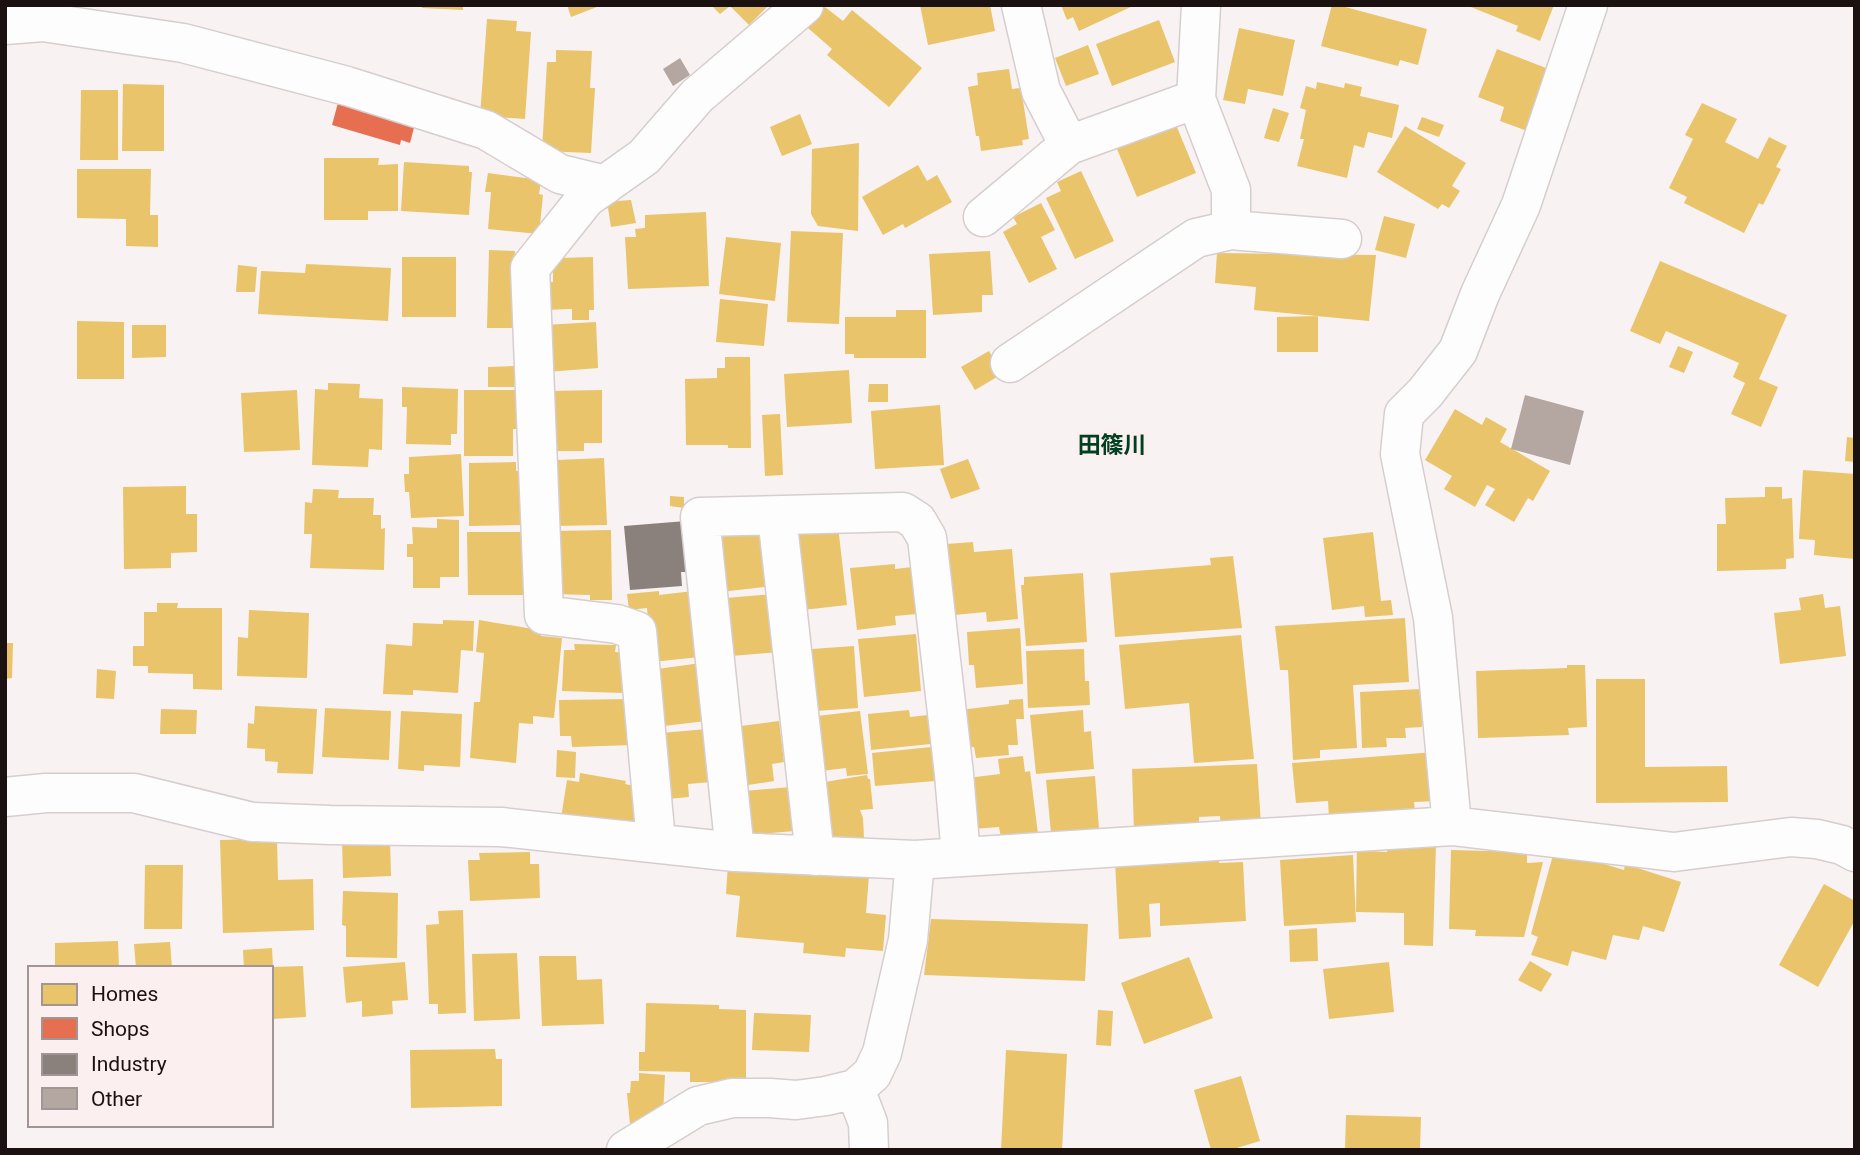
<svg xmlns="http://www.w3.org/2000/svg" width="1860" height="1155" font-family="Roboto,'Noto Sans JP',sans-serif">
<rect width="100%" height="100%" fill="#f8f2f2"/>
<path fill="#e9c46a" d="M422,5H463V10L422,8Z
M567,5H602L571,17Z
M711,5H769L749,25L730,6L720,14Z
M920,5H990L995,31L928,45Z
M1061,5H1135L1079,31L1073,17L1067,20Z
M1332,5H1338L1427,29L1418,65L1400,60L1398,66L1321,46Z
M1466,5H1554L1540,41L1516,31L1518,26Z
M825,7L843,21L852,10L922,68L889,107L827,55L832,49L808,28Z
M487,19L517,21L516,31L531,32L525,119L480,116Z
M1159,20L1175,62L1112,86L1096,44Z
M1239,28L1295,40L1283,96L1248,89L1245,104L1223,100Z
M1088,45L1099,74L1066,86L1055,58Z
M1497,49L1564,75L1538,135L1500,121L1504,107L1478,97Z
M556,50L592,51L590,88H595L591,153L542,151L547,62H556Z
M1009,69L1012,89L1021,88L1029,139L1022,140L1023,145L981,151L979,136H976L968,87L978,85L977,73Z
M1317,82L1344,88L1345,83L1362,87L1360,96L1399,105L1392,138L1368,132L1364,148L1354,145L1347,178L1297,166L1304,139H1300L1306,110L1300,108L1306,86L1316,89Z
M123,84L164,85V151H122Z
M81,90H118V160H80Z
M1702,103L1737,119L1725,142L1758,159L1769,137L1787,146L1776,167L1781,169L1763,205L1759,203L1744,233L1684,203L1687,197L1669,188L1693,139L1685,135Z
M1273,108L1289,113L1279,142L1264,138Z
M800,114L812,144L782,156L770,127Z
M1422,117L1444,125L1439,137L1417,129Z
M1176,125L1196,173L1137,197L1117,149Z
M1405,126L1466,163L1452,186L1460,191L1449,208L1442,204L1438,209L1377,172Z
M859,143L858,231L818,226L811,214L812,149Z
M324,158H379L378,165L398,164V211H368V220H324Z
M404,162L469,166V172H472L469,215L401,211Z
M918,165L927,181L937,175L952,202L905,228L903,224L883,235L862,197Z
M77,169H151L150,215H158V247L126,246V219L77,218Z
M1081,171L1114,241L1075,259L1046,198L1061,191L1057,182Z
M488,173L541,180L539,194L543,195L539,234L488,229L491,192H485Z
M631,200L636,223L611,227L608,208L605,209L604,202Z
M1041,203L1055,230L1041,237L1057,269L1029,283L1003,232L1017,224L1013,217Z
M706,212L709,286L628,289L625,237H636L635,229L645,228V215Z
M1384,216L1415,224L1406,258L1375,250Z
M791,231L843,233L839,324L787,322Z
M726,237L781,243L775,301L719,294Z
M489,250L515,251L513,328H487Z
M990,251L993,295H982V312L933,315L929,254Z
M1217,253L1376,255L1369,321L1254,310L1256,287L1215,283Z
M402,257H456V317H402Z
M593,257L594,310H589V320H572V309L543,310V282H553V264L559,263V258Z
M1660,261L1787,315L1759,379L1778,387L1761,427L1731,414L1745,383L1733,377L1739,363L1666,331L1660,344L1630,331Z
M306,264L391,268L388,321L258,314L261,271L305,273Z
M238,265L257,267L255,292H236Z
M720,299L768,304L764,346L716,342Z
M896,310H926V358H854V354H845V317H896Z
M1318,316V352H1277V317Z
M77,321L124,322V379H77Z
M596,322L598,368L547,372L545,325Z
M132,325H166V357L132,358Z
M1678,346L1693,352L1684,373L1669,367Z
M989,351L1002,374L975,390L961,367Z
M725,357H750L751,448H728V445H686L685,379L717,378V368H725Z
M514,366V387H488V367Z
M849,370L852,423L787,427L784,374Z
M328,383L360,384L359,398L383,399L382,450L369,449L368,467L312,465L315,389L328,390Z
M869,384H888V402H868Z
M402,387L458,389L457,434H451V445L406,444L407,407H402Z
M297,390L300,450L244,452L241,393Z
M464,390H516V429H513V456H464Z
M602,390V443H584V451H549L548,391Z
M940,405L944,465L875,469L871,411Z
M1455,409L1482,425L1486,417L1507,429L1500,442L1550,471L1533,501L1528,498L1514,522L1485,505L1495,489L1487,485L1475,507L1444,489L1452,476L1425,460Z
M780,414L783,475L765,476L762,415Z
M1847,437L1855,438V462L1845,461Z
M461,454L464,516L411,518L409,492H405L404,474H409V457Z
M604,458L607,525L553,526L556,460Z
M968,459L980,489L951,499L940,469Z
M516,462V471H521L522,525L469,526V463Z
M1803,470L1855,474V559L1814,555L1815,540L1799,539Z
M186,486V514H197V552L171,553V568L124,569L123,487Z
M1765,487H1782V499L1792,498L1794,558L1786,559V569L1717,571V524H1726L1725,498L1765,497Z
M313,489L339,490L338,498H374L373,515H381V529L385,528L384,570L310,568L312,534H304L305,502L312,503Z
M670,496L684,497V508L670,506Z
M437,519L459,520V577H440V588H413V557H407V544H413L412,527L437,528Z
M764,519L772,586L721,592L715,524Z
M838,526L847,605L803,610L795,531Z
M611,530L612,600H590V595L554,594L553,531Z
M467,532H524L525,595H468Z
M1373,532L1381,601L1391,600L1393,615L1365,617L1364,606L1332,610L1323,538Z
M973,542L974,552L1012,549L1018,619L987,622L986,612L954,615L947,544Z
M1233,556L1242,628L1115,637L1110,573L1211,565L1210,558Z
M895,564V569L912,567L917,614L895,616L896,625L857,630L850,568Z
M1083,573L1087,642L1026,646L1021,585H1024V577Z
M659,591V595L693,591L700,657L652,662L647,608L629,610L627,594Z
M774,594L779,652L731,656L726,598Z
M1823,594L1825,608L1840,606L1846,656L1780,664L1774,613L1801,610L1799,598Z
M157,603H178L177,608H222V690L193,689V674L148,673V666H133V646H144V612H157Z
M249,610L309,613L307,678L237,676L238,637L248,638Z
M1405,618L1409,682L1353,685L1357,748L1320,750V758L1293,760L1288,670H1280L1275,626Z
M443,620L474,621L473,651L461,650L458,693L413,690V695L383,694L386,644L412,646L413,623L443,624Z
M479,620L539,630L541,636L562,638L554,718L533,716V724L519,723L516,763L470,758L474,702H480L484,653L476,652Z
M1020,628L1023,684L976,688L974,665H969L967,632Z
M916,634L921,691L864,697L858,639Z
M1241,635L1254,759L1194,763L1189,703L1125,709L1119,645Z
M5,643H13L12,678L5,679Z
M574,644L616,645L615,652L626,653L624,693L562,691L564,650H575Z
M854,646L858,708L816,711L806,653H812V649Z
M1084,649L1085,681H1089L1090,705L1028,708L1026,651Z
M701,663L706,721L664,726L657,669Z
M1567,665H1585L1587,727L1568,728L1569,735L1478,738L1476,671L1567,668Z
M97,669L116,671L114,699L96,698Z
M1596,679H1645V767L1727,766L1728,802L1596,803Z
M1421,689L1422,727L1405,728L1406,738H1386L1387,747L1362,748L1360,692Z
M632,699L633,745L572,747L571,736H560L559,700Z
M1023,699L1024,719H1016L1018,745H1008L1009,755L976,758L974,747L964,748L960,710L1009,704V700Z
M255,706L317,709L313,774L277,773L278,762L265,761V749L247,748L248,723L254,724Z
M325,708L391,711L389,760L322,757Z
M161,709L197,710L196,734H160Z
M909,710L910,717L928,715L931,744L871,750L868,714Z
M1083,710L1084,732L1091,731L1094,769L1036,774L1030,715Z
M401,711L462,714L460,767L424,765V771L398,769Z
M860,711L868,774L847,776L846,768L821,771L817,716Z
M779,721L784,762L772,764L774,781L742,786L734,727Z
M707,729L712,782L688,784L689,797L668,799L661,733Z
M931,747L935,781L875,786L872,753Z
M557,750L576,752L575,778L556,777Z
M1435,752L1439,801L1414,802L1415,811L1329,818L1328,801L1296,803L1292,763Z
M1023,756L1025,772L1030,771L1038,834L1001,838L999,827L973,829L967,778L1000,774L998,759Z
M1257,764L1261,825L1221,827L1220,816L1199,817V829L1134,832L1132,769Z
M580,773L626,781L625,784L640,787L633,830L561,818L567,780L579,782Z
M867,775L868,779H870L873,809L860,810L863,818L864,838L826,842L819,783Z
M1095,776L1099,829L1051,833L1046,780Z
M791,787L795,831L748,835L744,791Z
M390,838L391,876L343,878L342,839Z
M277,839L278,880L313,879L314,930L223,933L220,840Z
M1357,841H1369V851L1387,852L1388,842L1436,843L1433,946L1404,945V913L1356,912Z
M1451,850L1527,852V863L1543,862L1524,937L1475,936L1476,930L1449,929Z
M530,852V864H539L540,898L470,901L468,860H480L479,853Z
M1219,855V863L1243,862L1246,921L1160,926V903L1149,904L1151,937L1119,939L1115,861Z
M1353,855L1356,922L1284,926L1280,860Z
M1553,855L1602,857L1601,863L1624,870L1625,864L1681,882L1664,932L1643,926L1639,940L1613,935L1606,960L1572,951L1568,966L1531,955L1538,937L1531,934Z
M728,863L869,875L866,913L886,915L883,951L846,948L845,957L803,953L804,943L736,937L740,896L726,894Z
M145,865H183L182,929H144Z
M1824,884L1855,901V920L1818,987L1779,965Z
M343,891L398,893L397,958L346,957V926L342,925Z
M463,910L466,1013L438,1014V1004H429L426,925L439,924L438,911Z
M931,919L1088,924L1085,981L924,975Z
M1317,928L1318,961L1290,962L1289,930Z
M118,941L119,968H55V943Z
M170,942L172,968H136L134,944Z
M272,948L273,967L303,966L306,1017L271,1019V968H244L243,950Z
M517,953L520,1019L474,1021L472,954Z
M539,956H576L577,980L602,979L604,1024L542,1026Z
M1189,957L1213,1018L1144,1044L1121,983Z
M1530,961L1552,974L1541,992L1518,980Z
M405,962L408,1000L392,1001L393,1014L362,1017V1001L346,1003L343,967Z
M1389,962L1394,1012L1329,1019L1323,969Z
M646,1003L719,1005V1009L746,1010V1082H690V1072L639,1071V1052H645Z
M1098,1010L1113,1011L1111,1046L1096,1045Z
M754,1013L811,1015L809,1052L752,1050Z
M495,1049L496,1059H502V1106L411,1108L410,1050Z
M1006,1050L1067,1054L1062,1150H1001Z
M639,1073L665,1075L663,1115L645,1114L644,1125L630,1124L627,1093H630L631,1081H639Z
M1241,1076L1260,1141L1230,1150H1211L1194,1090Z
M1346,1115L1421,1117L1420,1150H1345Z"/>
<path fill="#e76f51" d="M339,99L416,120L410,143L401,140L400,145L332,125Z"/>
<path fill="#8a817c" d="M686,521L690,572H681L682,586L630,590L624,526Z"/>
<path fill="#b4a6a0" d="M680,58L690,75L673,86L663,69Z
M1525,395L1584,411L1570,465L1511,449Z"/>
<g fill="none" stroke-linecap="round" stroke-linejoin="round">
<defs>
<path id="minor" d="M1021,5L1041,91L1069,145L1196,99L1201,5
M5,25L43,22L183,43L347,86L486,130L560,174L605,185
M1196,99L1231,190V230
M983,217L1069,145
M1010,363L1196,238L1231,230L1342,239
M777,516L815,856
M5,797L46,793H134L252,822L330,825L501,827L735,852L915,860L1452,826L1674,852L1791,837L1817,839L1842,845L1855,852
M1452,826L1433,618L1400,454L1404,414L1425,393L1458,351L1480,294L1521,205L1588,5
M656,842L637,631L617,624L544,615L530,268L586,198L644,157L697,96L804,5
M735,852L700,517L903,512L917,521L927,538L954,774L961,856
M855,1089L868,1123L869,1150
M626,1150L698,1106L732,1098H770L796,1100L826,1096L855,1089L872,1074L882,1053L908,940L915,860"/>
</defs>
<use href="#minor" stroke="#d6cece" stroke-width="41"/>
<use href="#minor" stroke="#fefdfd" stroke-width="38"/>
</g>
<g text-anchor="middle" dominant-baseline="central" stroke-width="7" stroke-linejoin="round" paint-order="stroke">
<g font-size="23" font-weight="bold" fill="#003f20" stroke="#fbefef">
<text x="1112" y="445">田篠川</text>
</g>
</g>
<rect width="1860" height="1155" fill="none" stroke="#1b1111" stroke-width="14"/>
<rect x="28" y="966" width="245" height="161" fill="#fbefef" stroke="#a19696" stroke-width="2"/>
<rect x="42" y="984" width="35" height="21" fill="#e9c46a" stroke="#a19696" stroke-width="2"/>
<text x="91" y="1001" font-size="21" fill="#1b1111">Homes</text>
<rect x="42" y="1018" width="35" height="21" fill="#e76f51" stroke="#a19696" stroke-width="2"/>
<text x="91" y="1036" font-size="21" fill="#1b1111">Shops</text>
<rect x="42" y="1054" width="35" height="21" fill="#8a817c" stroke="#a19696" stroke-width="2"/>
<text x="91" y="1071" font-size="21" fill="#1b1111">Industry</text>
<rect x="42" y="1088" width="35" height="21" fill="#b4a6a0" stroke="#a19696" stroke-width="2"/>
<text x="91" y="1106" font-size="21" fill="#1b1111">Other</text>
</svg>
